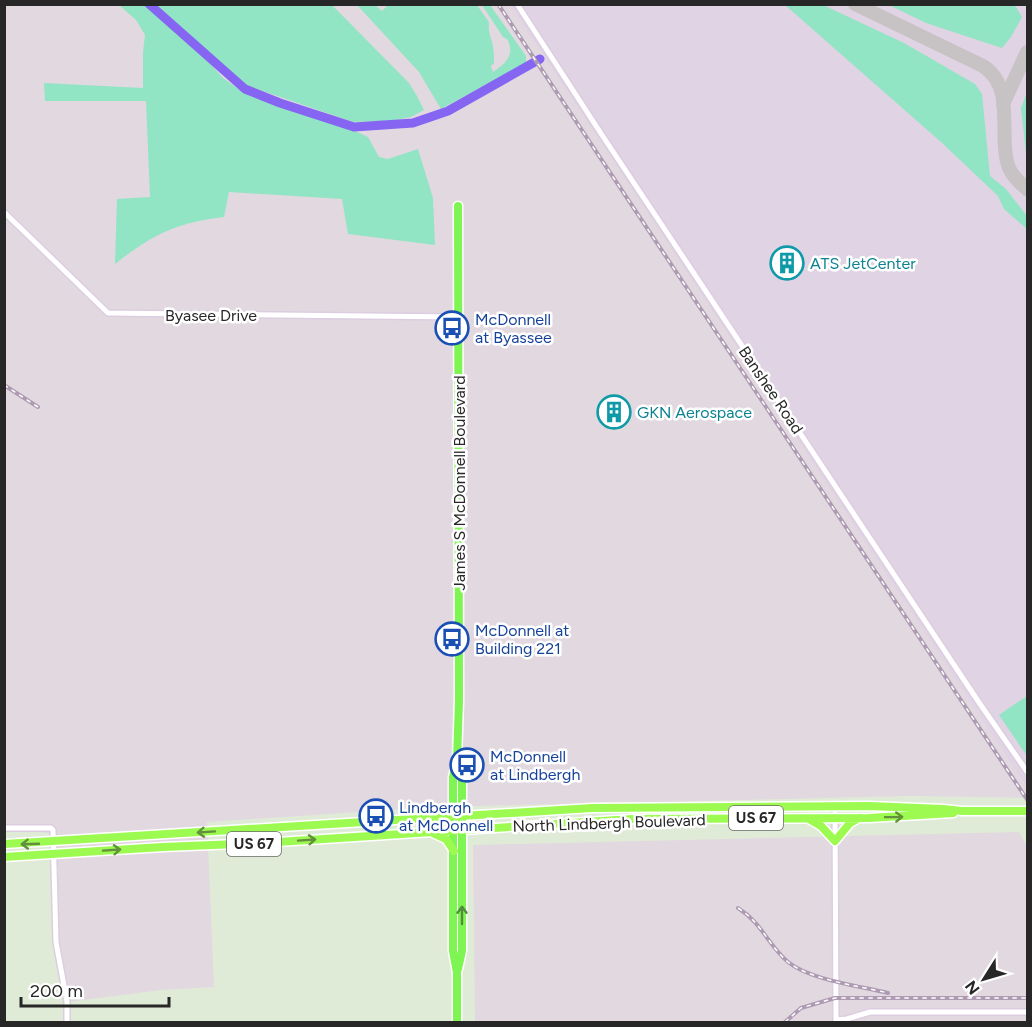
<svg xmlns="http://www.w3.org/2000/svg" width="1032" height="1027" font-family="Figtree,sans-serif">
<rect width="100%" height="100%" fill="#e0ebd7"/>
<path fill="#e2d9e0" d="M4,5H795L1027,766V798L911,796L434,807L207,822L214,987L162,990L67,1002L56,942L49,833L5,829Z
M1019,832L1028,848L1027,1022H475L473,845Z"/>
<path fill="#e0d3e3" d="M510,5H1027V787Z"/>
<path fill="#91e4c4" d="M119,5H146L201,53L223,78L240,90L271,104L351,129L368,137L379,157L388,159L418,149L433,198L435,245L348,234L342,199L229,192L224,217C176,223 153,234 115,264L117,199L150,197L146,101H45L44,83L143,88V52L145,35L136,20Z
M155,5H332L409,83L417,96L424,110L411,117L391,121L353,122L245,85Z
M357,5H375L382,11L388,5H477L489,22C488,30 490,35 492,42C494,48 494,57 494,63L491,66L493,72C505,64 516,55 507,39L503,37L482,5H490L526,56V63L441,109L419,72Z
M785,5H823L904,43L975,84L982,94L990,176L1006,189L1027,216V229L1004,209L998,196L941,142Z
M889,5H1012L1016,7L1022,17L1011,37L1002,48L926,23Z
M1027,92H1028L1027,162L1021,108Z
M1027,696V756L999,715Z"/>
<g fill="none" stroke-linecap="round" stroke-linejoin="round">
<path stroke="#8565f2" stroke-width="9" d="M149,4L245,89L280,103L354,127L413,123L448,111L540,59"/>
<path stroke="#c7c2c4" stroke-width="14" d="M855,4L983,66C1017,88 997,136 1009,168C1013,177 1020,183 1028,190
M1003,104L1027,52"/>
<defs>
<path id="minor" d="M517,4L600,132L978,701L1028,773
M4,212L108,313L459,317
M835,807L836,1022
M4,828H51L53,830L56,942L67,1002V1022
M836,1020L847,1019L870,1012H1028"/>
<path id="primary" d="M457,761L462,776V951L458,969
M457,1022V973L453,951V777L457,760L459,700L458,206"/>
<path id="trunk" d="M809,819L821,826L835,841L850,823L859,818
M433,833L446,839L454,851
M4,844L592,808L869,806L943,809L962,811H1028
M4,857L163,847L262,843L633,819L869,818L953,813"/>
</defs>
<use href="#minor" stroke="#dccde1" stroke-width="8"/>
<use href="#primary" stroke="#fff" stroke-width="11"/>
<use href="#trunk" stroke="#fff" stroke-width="11"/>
<use href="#minor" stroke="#fff" stroke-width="5"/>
<use href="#primary" stroke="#7ef552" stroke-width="8"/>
<use href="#trunk" stroke="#9cfa50" stroke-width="8"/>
<defs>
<path id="rail" d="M498,4L1028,801
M4,385L38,407
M738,908C762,923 768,945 788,962C810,980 860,986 888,993
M785,1022L801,1008L835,998H1028"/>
</defs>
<use href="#rail" stroke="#ae9ab2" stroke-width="4"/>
<use href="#rail" stroke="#fff" stroke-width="1.5" stroke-dasharray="4.5" stroke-linecap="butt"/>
</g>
<defs><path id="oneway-shaft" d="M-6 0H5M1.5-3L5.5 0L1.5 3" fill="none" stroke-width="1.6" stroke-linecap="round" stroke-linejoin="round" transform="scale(1.5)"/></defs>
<g stroke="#62903c">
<use href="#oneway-shaft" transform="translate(894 817) rotate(-1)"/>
<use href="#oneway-shaft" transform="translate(206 832) rotate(176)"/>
<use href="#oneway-shaft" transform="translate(307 840) rotate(-4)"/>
<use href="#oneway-shaft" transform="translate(30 844) rotate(178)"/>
<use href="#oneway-shaft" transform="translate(112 850) rotate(-4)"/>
</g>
<use stroke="#528e3c" href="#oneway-shaft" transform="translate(462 915) rotate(-90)"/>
<defs>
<symbol id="building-ring" viewBox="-11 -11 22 22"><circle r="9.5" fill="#fff" stroke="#0f9aa8" stroke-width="1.5"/><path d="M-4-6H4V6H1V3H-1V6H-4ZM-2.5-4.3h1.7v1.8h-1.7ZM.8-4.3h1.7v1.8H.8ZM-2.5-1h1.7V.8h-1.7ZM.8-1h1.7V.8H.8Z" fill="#0f9aa8"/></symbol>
<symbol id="bus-ring" viewBox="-11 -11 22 22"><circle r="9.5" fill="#fff" stroke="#1a4fb4" stroke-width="1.5"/><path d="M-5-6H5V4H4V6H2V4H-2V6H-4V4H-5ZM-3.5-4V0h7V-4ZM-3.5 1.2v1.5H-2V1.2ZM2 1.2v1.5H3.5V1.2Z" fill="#1a4fb4"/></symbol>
</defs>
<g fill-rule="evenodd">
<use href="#building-ring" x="768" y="244" width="38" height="38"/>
<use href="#bus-ring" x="433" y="309" width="38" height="38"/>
<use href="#building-ring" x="595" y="393" width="38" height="38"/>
<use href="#bus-ring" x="433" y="620" width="38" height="38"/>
<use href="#bus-ring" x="448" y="746" width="38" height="38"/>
<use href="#bus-ring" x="357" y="797" width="38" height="38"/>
</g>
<g text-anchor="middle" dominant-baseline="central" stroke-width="5" stroke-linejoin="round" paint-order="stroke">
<g fill="#fff" stroke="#686868" stroke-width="1.5">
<rect x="729" y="806" width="54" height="24" rx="4.5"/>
<rect x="227" y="832" width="54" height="24" rx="4.5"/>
</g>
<g font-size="15" font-weight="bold" fill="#272727">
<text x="756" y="818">US 67</text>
<text x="254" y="844">US 67</text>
</g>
<g font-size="16" fill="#0d838f" stroke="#fff" text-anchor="start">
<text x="810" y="263">ATS JetCenter</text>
<text x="637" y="412">GKN Aerospace</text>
</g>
<g font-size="16" fill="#272727" stroke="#fff">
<text x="211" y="315">Byasee Drive</text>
<text transform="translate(771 390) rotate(56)">Banshee Road</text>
<text transform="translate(459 483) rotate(-90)">James S McDonnell Boulevard</text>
<text transform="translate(609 823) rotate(-2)">North Lindbergh Boulevard</text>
</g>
<g font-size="16" fill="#164399" stroke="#fff" text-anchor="start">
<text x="475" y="319">McDonnell<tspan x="475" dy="18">at Byassee</tspan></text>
<text x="475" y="630">McDonnell at<tspan x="475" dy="18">Building 221</tspan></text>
<text x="490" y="756">McDonnell<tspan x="490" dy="18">at Lindbergh</tspan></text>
<text x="399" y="807">Lindbergh<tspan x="399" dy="18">at McDonnell</tspan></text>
</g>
</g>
<rect width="1032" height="1027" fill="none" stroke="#272727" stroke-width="12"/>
<g transform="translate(984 979) rotate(233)" stroke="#ffffff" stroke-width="4.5" paint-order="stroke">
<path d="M0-4.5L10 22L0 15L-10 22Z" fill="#272727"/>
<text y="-9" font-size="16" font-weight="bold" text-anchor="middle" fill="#272727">N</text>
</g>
<path d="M21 997v9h148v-9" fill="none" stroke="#272727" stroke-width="3"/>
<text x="30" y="997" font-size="18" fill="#272727" stroke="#ffffff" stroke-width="4.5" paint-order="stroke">200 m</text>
</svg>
